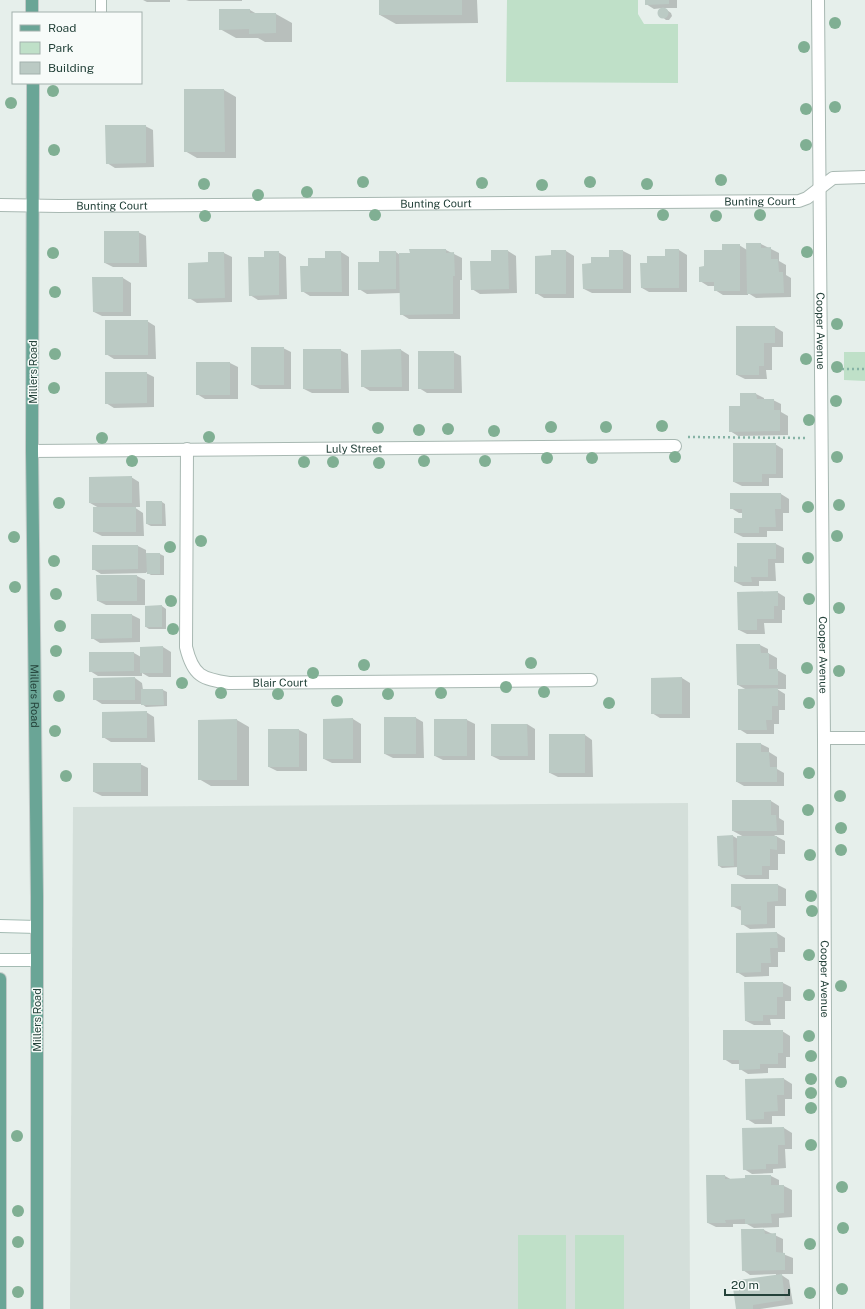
<svg xmlns="http://www.w3.org/2000/svg" width="865" height="1309" font-family="'Public Sans',sans-serif">
<rect width="100%" height="100%" fill="#e6efeb"/>
<path fill="#d4dfda" d="M688,803L690,1309H70L73,807Z"/>
<path fill="#bfe0c8" d="M507,0H638V14L644,24H678V83L506,82Z
M844,352H865V381L844,380Z
M518,1235H566V1309H518Z
M575,1235H624V1309H575Z"/>
<path fill="#0003" d="M143,0H170V2H147Z
M186,0H242V1H189Z
M380,0H477L478,23L396,24L380,15Z
M646,0H677V8H664L671,13L672,16L669,20H666L659,14V10L663,8L654,9L646,4Z
M220,10H250L257,14H276L292,23V42H265L258,38H236L220,29Z
M224,90L236,97V158H197L185,151Z
M145,126L153,130L154,167L115,168L107,163Z
M138,232L146,236L147,267H113L105,263Z
M747,244H761L779,253V261L786,265V275L791,278V297L756,298L748,293V295H723L715,290V286H708L700,281L705,267L723,251L739,245L747,250Z
M446,250L462,258V280H460V319H409L401,314V293L367,294L359,289L380,263L396,252L400,255Z
M679,250L687,255V292H649L642,288L648,264L666,257Z
M492,251H508L516,256L517,293L480,294L472,289L492,262Z
M566,251L574,256V298H544L536,293L552,256Z
M623,251L631,255V293H592L584,289L592,264L610,258Z
M278,252L286,257L287,299L258,300L250,295L265,258Z
M341,252L349,257V296H310L302,291L309,267Z
M224,253L232,257V302L197,303L189,298L209,263Z
M123,278L131,283V316H102L94,312Z
M147,321L155,326L156,359H114L106,354Z
M775,327L783,332V347H772V370H766L767,379H745L737,375Z
M283,348L291,352V389H260L252,385Z
M340,350L348,354L349,393H312L304,389Z
M401,350L409,355V391H370L362,386V351Z
M453,352L461,356L462,393H427L419,388Z
M230,363L238,367V399H205L197,394Z
M146,373L154,377V407L114,408L106,403Z
M741,394H756L764,398V400H773L781,404V412L788,416V435L738,436L730,431L741,407Z
M775,444L783,449V478H769V486H742L734,482Z
M131,477L139,482L140,507H134L143,513L144,536H102L94,532L99,508L90,503Z
M731,494H781L789,499V513H783V531H767V537H743L735,533L743,519V513H739L731,508Z
M162,502L165,504L166,526H151L147,524Z
M776,544L784,548V563H775L776,581H759V586H743L735,582L738,568Z
M138,546L146,550V554H160L164,556V575H151L146,572V573L101,574L93,569Z
M137,576L145,580V605H106L98,601Z
M777,592L785,597V610H782V623H764L765,634H747L739,630Z
M162,606L166,609V629H149L146,627Z
M132,615L140,619V642L100,643L92,638Z
M737,645H760L768,649V653L777,658V670L786,675V689H777L785,694V710H779V724H774V734H747L739,729L747,690L738,685Z
M163,647L171,652V677H149L142,673V676H98L90,671L134,653L141,657Z
M135,678L142,683L143,690H163L167,692V706L146,707L142,704H102L94,699Z
M682,678L690,683V718H660L652,713Z
M146,712L154,717L155,742H111L103,737Z
M416,718L423,722L424,758H393L385,754Z
M353,719L361,724V763H332L324,759Z
M237,720L249,727V786H211L199,779Z
M467,720L475,724V760H443L435,756Z
M527,724L535,729V760H500L492,756V725Z
M299,730L307,734V771H277L269,767Z
M585,735L592,740L593,777H558L550,773Z
M761,744L769,748V752L777,757V769L784,773V786H744L737,782Z
M140,764L148,768V796H102L94,792Z
M733,801H771L779,806V818L784,821V835H774L785,841V854H778V870H769V879H746L738,875V867L722,868L719,866L733,836L738,839L744,837L733,831Z
M778,885L786,889V906H775V928L750,929L742,924V911L732,906Z
M777,933L785,938V952H778V967H769V976L745,977L737,972V934Z
M783,983L791,987V1001H785V1019H770L771,1025H754L746,1021Z
M782,1031L790,1036V1057H786V1068H768V1073L748,1074L740,1069V1064H732L724,1059Z
M784,1079L792,1084V1099H785V1116H772V1124H755L747,1119Z
M784,1128L792,1133V1149H785L786,1168L773,1169V1173L752,1174L744,1169Z
M725,1176L732,1180L771,1176L779,1180V1186H784L792,1190V1217L779,1218V1227L754,1228L747,1224H733V1227H716L708,1223Z
M764,1230L783,1239V1254L793,1258V1274H780L789,1280L793,1304L760,1309H737L776,1276V1274L750,1275L743,1270Z"/>
<path fill="#bbcac4" d="M379,0H462V15H379Z
M645,0H669V4L645,5Z
M657.5 13a5.5 5.5 0 1 1 11 0a5.5 5.5 0 1 1-11 0Z
M219,9H250V13H276V33L249,34V29L219,30Z
M184,89H224L225,152H184Z
M105,125H146V163L106,164Z
M104,231H139V263H104Z
M746,243H761V248L771,247V259H778L779,272H783L784,293L747,294Z
M722,244H740V291H714V282H699V267L704,266V250H722Z
M409,249H446V253L454,252L455,276H453V314L400,315L399,253H410Z
M665,249H679V288H641L640,263H647V256H665Z
M491,250H508L509,289L471,290L470,261H491Z
M551,250H566V294H535V256L551,255Z
M609,250H623V289H583L582,264L591,263V257H609Z
M264,251H279V295L249,296L248,257H264Z
M325,251H341L342,292H301L300,266H308V258H325Z
M379,251H396V289L358,290V262H379Z
M208,252H224L225,298L188,299V263L208,262Z
M92,277H123V312H93Z
M105,320H148V355H105Z
M736,326H775V343H764V366H759V375H736Z
M251,347H284V385H251Z
M303,349H341V389H303Z
M401,349L402,387H361V350Z
M418,351H454V389H418Z
M196,362H230V395H196Z
M105,372H147V403L105,404Z
M740,393H756L757,399H774V410H780V431L729,432V406H740Z
M733,443H776V474H762V482H733Z
M132,476V503H89V477Z
M730,493H781V509H775L776,527H759V533H734V518H742V509H730Z
M146,501H162V524H146Z
M93,507H136V532H93Z
M737,543H776V559H768V577H751L752,582H734V566L737,567Z
M92,545H138V569L92,570Z
M146,553H160V574H147Z
M96,575H137V601H97Z
M778,591V606H774V619H757V630H738L737,592Z
M162,605V627H145V606Z
M91,614H132V638L91,639Z
M736,644H760L761,653H769V669H778V685H737Z
M163,646V673H140V647Z
M89,652H134V671L89,672Z
M135,677V700H93V678Z
M682,677V714H651V678Z
M778,688V706H772V720H766L767,730H738V689Z
M141,689H163L164,705H141Z
M147,711V738H102V712Z
M384,717H416V754H384Z
M353,718V759H323V719Z
M237,719V780H198V720Z
M434,719H467V756H434Z
M491,724H527L528,756H491Z
M268,729H299V767H268Z
M549,734H585V773H549Z
M736,743H761V752H769L770,767H777V782H736Z
M93,763H141V792H93Z
M732,800H771V815H776L777,831H732Z
M733,835L734,866H718L717,836Z
M737,836H777V850L770,849V866H762V875H737Z
M731,884H778V901L767,902V924L741,925V906L731,907Z
M777,932L778,948H770L771,963H761V972L736,973V933Z
M744,982H783V997H777V1015H763V1021H745Z
M723,1030H783V1053H778V1064H760V1069L739,1070V1060H723Z
M784,1078V1095H777L778,1111L764,1112V1119L746,1120L745,1079Z
M784,1127L785,1145H778V1164H766V1169L743,1170L742,1128Z
M706,1175H725V1179L745,1178V1175H771V1185H784V1213L771,1214L772,1223L745,1224V1219L725,1220L726,1223H707Z
M741,1229H764L765,1234L776,1233V1252L785,1253V1270L742,1271Z
M782,1274L785,1300L753,1305V1309H736L732,1281Z"/>
<g fill="none" stroke-linecap="round" stroke-linejoin="round">
<defs>
<path id="lane" d="M101,13V0"/>
<g id="street">
<path id="s1" d="M818,0L824,738L826,1309"/>
<path id="s2" d="M0,205L59,206L799,201L807,198L833,178L865,177"/>
<path id="s3" d="M187,449L186,647C193,676 202,679 229,683L591,680"/>
<path id="s4" d="M32,451L675,446"/>
<path d="M824,738H865"/>
</g>
<path id="secondary" d="M0,926L37,927
M0,960H37"/>
<g id="primary">
<path d="M32,0V13"/>
<path id="s5" d="M33,83L32,451L37,896V1309"/>
<path d="M0,979V1309"/>
</g>
</defs>
<use href="#lane" stroke="#a8b8b2" stroke-width="12"/>
<use href="#street" stroke="#a8b8b2" stroke-width="14"/>
<use href="#secondary" stroke="#a4bbb3" stroke-width="14"/>
<use href="#primary" stroke="#c2cac8" stroke-width="14"/>
<path stroke="#86b3a5" stroke-width="2.5" stroke-dasharray="2 3" stroke-linecap="butt" d="M837,369H865
M688,437L805,438"/>
<use href="#lane" stroke="#fff" stroke-width="10"/>
<use href="#street" stroke="#fff" stroke-width="12"/>
<use href="#secondary" stroke="#fff" stroke-width="12"/>
<use href="#primary" stroke="#6aa596" stroke-width="12"/>
</g>
<g fill="#80af93">
<circle cx="835" cy="23" r="6"/>
<circle cx="804" cy="47" r="6"/>
<circle cx="53" cy="91" r="6"/>
<circle cx="11" cy="103" r="6"/>
<circle cx="835" cy="107" r="6"/>
<circle cx="806" cy="109" r="6"/>
<circle cx="806" cy="145" r="6"/>
<circle cx="54" cy="150" r="6"/>
<circle cx="721" cy="180" r="6"/>
<circle cx="363" cy="182" r="6"/>
<circle cx="590" cy="182" r="6"/>
<circle cx="482" cy="183" r="6"/>
<circle cx="204" cy="184" r="6"/>
<circle cx="647" cy="184" r="6"/>
<circle cx="542" cy="185" r="6"/>
<circle cx="307" cy="192" r="6"/>
<circle cx="258" cy="195" r="6"/>
<circle cx="375" cy="215" r="6"/>
<circle cx="663" cy="215" r="6"/>
<circle cx="760" cy="215" r="6"/>
<circle cx="205" cy="216" r="6"/>
<circle cx="716" cy="216" r="6"/>
<circle cx="807" cy="252" r="6"/>
<circle cx="53" cy="253" r="6"/>
<circle cx="55" cy="292" r="6"/>
<circle cx="837" cy="324" r="6"/>
<circle cx="55" cy="354" r="6"/>
<circle cx="806" cy="359" r="6"/>
<circle cx="837" cy="367" r="6"/>
<circle cx="54" cy="388" r="6"/>
<circle cx="836" cy="401" r="6"/>
<circle cx="809" cy="420" r="6"/>
<circle cx="662" cy="426" r="6"/>
<circle cx="551" cy="427" r="6"/>
<circle cx="606" cy="427" r="6"/>
<circle cx="378" cy="428" r="6"/>
<circle cx="448" cy="429" r="6"/>
<circle cx="419" cy="430" r="6"/>
<circle cx="494" cy="431" r="6"/>
<circle cx="209" cy="437" r="6"/>
<circle cx="102" cy="438" r="6"/>
<circle cx="675" cy="457" r="6"/>
<circle cx="837" cy="457" r="6"/>
<circle cx="547" cy="458" r="6"/>
<circle cx="592" cy="458" r="6"/>
<circle cx="132" cy="461" r="6"/>
<circle cx="424" cy="461" r="6"/>
<circle cx="485" cy="461" r="6"/>
<circle cx="304" cy="462" r="6"/>
<circle cx="333" cy="462" r="6"/>
<circle cx="379" cy="463" r="6"/>
<circle cx="59" cy="503" r="6"/>
<circle cx="839" cy="505" r="6"/>
<circle cx="808" cy="507" r="6"/>
<circle cx="837" cy="536" r="6"/>
<circle cx="14" cy="537" r="6"/>
<circle cx="201" cy="541" r="6"/>
<circle cx="170" cy="547" r="6"/>
<circle cx="808" cy="558" r="6"/>
<circle cx="54" cy="561" r="6"/>
<circle cx="15" cy="587" r="6"/>
<circle cx="56" cy="594" r="6"/>
<circle cx="809" cy="599" r="6"/>
<circle cx="171" cy="601" r="6"/>
<circle cx="839" cy="608" r="6"/>
<circle cx="60" cy="626" r="6"/>
<circle cx="173" cy="629" r="6"/>
<circle cx="56" cy="651" r="6"/>
<circle cx="531" cy="663" r="6"/>
<circle cx="364" cy="665" r="6"/>
<circle cx="807" cy="668" r="6"/>
<circle cx="839" cy="671" r="6"/>
<circle cx="313" cy="673" r="6"/>
<circle cx="182" cy="683" r="6"/>
<circle cx="506" cy="687" r="6"/>
<circle cx="544" cy="692" r="6"/>
<circle cx="221" cy="693" r="6"/>
<circle cx="441" cy="693" r="6"/>
<circle cx="278" cy="694" r="6"/>
<circle cx="388" cy="694" r="6"/>
<circle cx="59" cy="696" r="6"/>
<circle cx="337" cy="701" r="6"/>
<circle cx="609" cy="703" r="6"/>
<circle cx="809" cy="703" r="6"/>
<circle cx="55" cy="731" r="6"/>
<circle cx="809" cy="773" r="6"/>
<circle cx="66" cy="776" r="6"/>
<circle cx="840" cy="796" r="6"/>
<circle cx="808" cy="810" r="6"/>
<circle cx="841" cy="828" r="6"/>
<circle cx="841" cy="850" r="6"/>
<circle cx="810" cy="855" r="6"/>
<circle cx="811" cy="896" r="6"/>
<circle cx="812" cy="911" r="6"/>
<circle cx="809" cy="955" r="6"/>
<circle cx="841" cy="986" r="6"/>
<circle cx="809" cy="995" r="6"/>
<circle cx="809" cy="1036" r="6"/>
<circle cx="811" cy="1056" r="6"/>
<circle cx="811" cy="1079" r="6"/>
<circle cx="841" cy="1082" r="6"/>
<circle cx="811" cy="1093" r="6"/>
<circle cx="811" cy="1108" r="6"/>
<circle cx="17" cy="1136" r="6"/>
<circle cx="811" cy="1145" r="6"/>
<circle cx="842" cy="1187" r="6"/>
<circle cx="18" cy="1211" r="6"/>
<circle cx="843" cy="1228" r="6"/>
<circle cx="18" cy="1242" r="6"/>
<circle cx="810" cy="1244" r="6"/>
<circle cx="842" cy="1289" r="6"/>
<circle cx="18" cy="1292" r="6"/>
<circle cx="810" cy="1293" r="6"/>
</g>
<g text-anchor="middle" dominant-baseline="central" stroke-width="3" stroke-linejoin="round" paint-order="stroke">
<g font-size="11" fill="#24423a" stroke="#f7fbf9">
<text stroke="none"><textPath href="#s2" startOffset="760">Bunting Court</textPath></text>
<text stroke="none"><textPath href="#s2" startOffset="436">Bunting Court</textPath></text>
<text stroke="none"><textPath href="#s2" startOffset="112">Bunting Court</textPath></text>
<text stroke="none"><textPath href="#s1" startOffset="331">Cooper Avenue</textPath></text>
<text transform="translate(33 372) rotate(-90)">Millers Road</text>
<text stroke="none"><textPath href="#s4" startOffset="322">Luly Street</textPath></text>
<text stroke="none"><textPath href="#s1" startOffset="655">Cooper Avenue</textPath></text>
<text stroke="none"><textPath href="#s3" startOffset="311">Blair Court</textPath></text>
<text stroke="none"><textPath href="#s5" startOffset="613">Millers Road</textPath></text>
<text stroke="none"><textPath href="#s1" startOffset="979">Cooper Avenue</textPath></text>
<text transform="translate(37 1020) rotate(-90)">Millers Road</text>
</g>
</g>
<rect x="12" y="12" width="130" height="72" fill="#f7fbf9" stroke="#a3b1ad"/>
<rect x="20" y="25" width="20" height="6" fill="#6aa596" stroke="#a3b1ad"/>
<text x="48" y="32" font-size="12" fill="#24423a">Road</text>
<rect x="20" y="42" width="20" height="12" fill="#bfe0c8" stroke="#a3b1ad"/>
<text x="48" y="52" font-size="12" fill="#24423a">Park</text>
<rect x="20" y="62" width="20" height="12" fill="#bbcac4" stroke="#a3b1ad"/>
<text x="48" y="72" font-size="12" fill="#24423a">Building</text>
<path d="M725 1289v6h64v-6" fill="none" stroke="#24423a" stroke-width="2"/>
<text x="731" y="1289" font-size="12" fill="#24423a" stroke="#f7fbf9" stroke-width="3" paint-order="stroke">20 m</text>
</svg>
